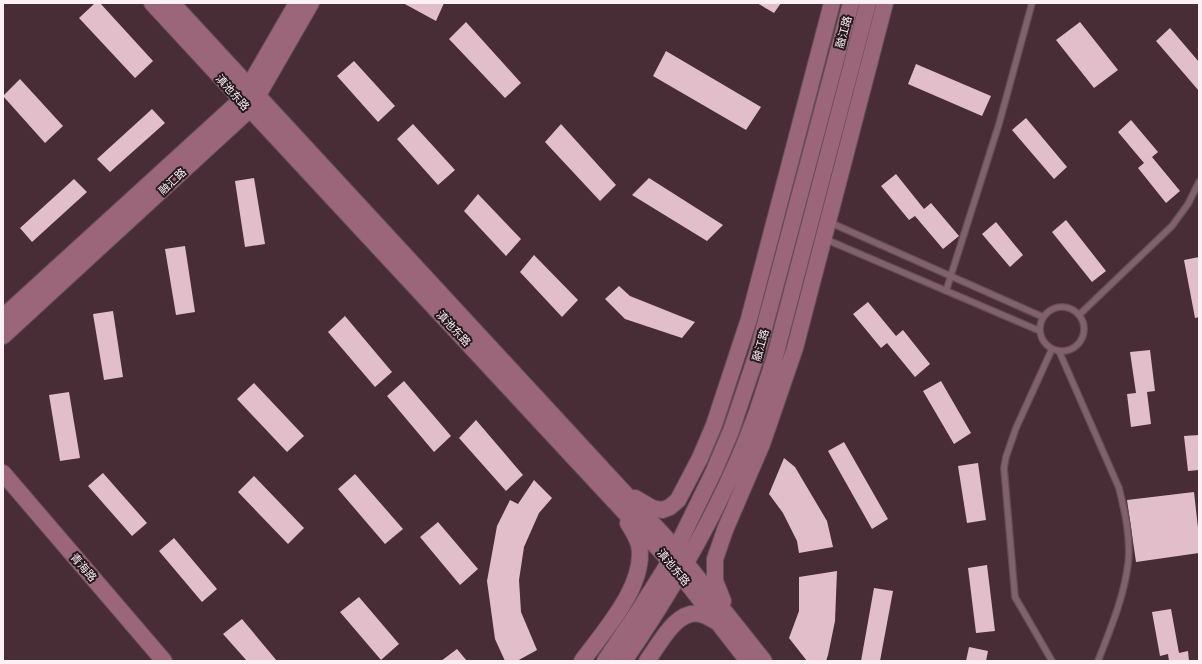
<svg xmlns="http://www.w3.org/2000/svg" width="1202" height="664" font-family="'Noto Sans','Noto Sans SC',sans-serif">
<rect width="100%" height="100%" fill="#482c36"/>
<path fill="#e2beca" d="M95,3H100L153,61L135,78L79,18Z
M403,3H444L436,21Z
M757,3H781L774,13Z
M466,22L521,83L505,98L449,39Z
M1080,22L1118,70L1094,88L1056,40Z
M1170,28L1199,62V91L1156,41Z
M666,51L761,107L746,130L653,76Z
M354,61L395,106L378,122L337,76Z
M916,64L991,96L982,116L908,84Z
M20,79L63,126L45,143L3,96Z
M152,109L165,123L110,172L97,159Z
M1026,118L1067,167L1054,179L1012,130Z
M1131,120L1158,152L1152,157L1180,191L1166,203L1138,168L1144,163L1118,132Z
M413,124L455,170L438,185L397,139Z
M561,124L616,185L600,201L545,142Z
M896,174L924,209L931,203L959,236L943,249L915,216L909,220L881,186Z
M254,178L265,244L245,247L235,181Z
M649,178L723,225L707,241L632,195Z
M74,179L87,192L32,242L20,228Z
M478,194L521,239L506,256L464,211Z
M1066,220L1106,271L1092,282L1052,232Z
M996,222L1023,255L1010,267L982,234Z
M185,246L195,312L176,315L165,249Z
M534,255L578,300L562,317L520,272Z
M1199,257V317L1195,318L1184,260Z
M619,286L630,296L695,322L682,338L625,319L605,299Z
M868,302L896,336L903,330L930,364L915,377L887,343L881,348L853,314Z
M113,311L123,377L104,380L93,314Z
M345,316L392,372L375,387L328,332Z
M1150,350L1155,391L1147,392L1151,424L1131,427L1127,394L1136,393L1130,352Z
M404,381L451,436L434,452L387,396Z
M941,381L971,433L954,444L923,391Z
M254,383L304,436L287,452L237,399Z
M69,392L80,458L60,461L49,395Z
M476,420L523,475L506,491L459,438Z
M1199,435V470L1188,471L1184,436Z
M844,442L888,519L872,529L828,451Z
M784,458L795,467L827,521L833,547L799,553L797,541L783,513L769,494Z
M978,463L986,520L967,523L958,466Z
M103,473L147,523L132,536L88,486Z
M355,474L403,529L385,544L338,489Z
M254,476L304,528L288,544L238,492Z
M534,480L552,498L539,513L524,547L519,580L521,612L537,650L517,661H505L495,639L487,581L497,526L510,500L518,504Z
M1194,492L1199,537V553L1136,562L1127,500Z
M438,522L478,569L460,585L420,537Z
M174,538L217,589L202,602L159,551Z
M987,565L995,631L976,633L968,568Z
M837,571L835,621L828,655L826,661H807L789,638L799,611V577Z
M874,588L893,591L880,661H861Z
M359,597L399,644L381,660L340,612Z
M1171,609L1179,653L1188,651L1189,661H1169L1168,654L1160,656L1152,612Z
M242,619L277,661H247L223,634Z
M969,647L988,651L986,661H966Z
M457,649L467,661H441Z"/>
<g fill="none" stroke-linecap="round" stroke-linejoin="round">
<defs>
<path id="lane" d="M829,222L1043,317
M825,239L1040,331
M946,291L999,124L1032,3
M1040 329a22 22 0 1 1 44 0a22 22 0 1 1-44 0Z
M1080,314L1172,226L1188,204L1199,182
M1052,349L1016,428L1006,457L1004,468L1015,597L1052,661
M1059,351L1119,488C1125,512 1131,539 1128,564C1124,597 1110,630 1098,661"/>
<path id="secondary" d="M152,3L250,109L670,561L748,661
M172,3L666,538L764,661
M3,317L241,100L297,3
M3,336L250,109L311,3
M3,473L164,661
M635,498L652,508L662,510L670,507L678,500L700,458L714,425L749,319L832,3
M723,601L715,581V559L725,530L762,444L795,348L885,3
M582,661C604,631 647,584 639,545C637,537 632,530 628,523
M605,661L638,612L670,561L714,471L731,431L758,351L851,3
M624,661C676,585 724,503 756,415C762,397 768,379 774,360L868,3
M647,661C659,645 676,609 700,614C706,615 712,619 717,622"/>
</defs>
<use href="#lane" stroke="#634d56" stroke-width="8"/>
<use href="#secondary" stroke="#634d56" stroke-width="18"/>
<use href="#lane" stroke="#81616c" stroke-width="5.5"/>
<use href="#secondary" stroke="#9c667a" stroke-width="16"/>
</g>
<g text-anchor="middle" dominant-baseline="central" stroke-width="4" stroke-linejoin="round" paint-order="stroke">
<g font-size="11" fill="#fdf1f5" stroke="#26191d">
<text transform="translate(843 32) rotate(-75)">融江路</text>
<text transform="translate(233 92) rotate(48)">滇池东路</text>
<text transform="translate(172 181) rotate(-43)">融汇路</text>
<text transform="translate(454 328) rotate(47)">滇池东路</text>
<text transform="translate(760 345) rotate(-74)">融江路</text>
<text transform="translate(84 567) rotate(49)">青海路</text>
<text transform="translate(674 567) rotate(50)">滇池东路</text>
</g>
</g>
<rect width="1202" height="664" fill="none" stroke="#fdf1f5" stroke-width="8"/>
</svg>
